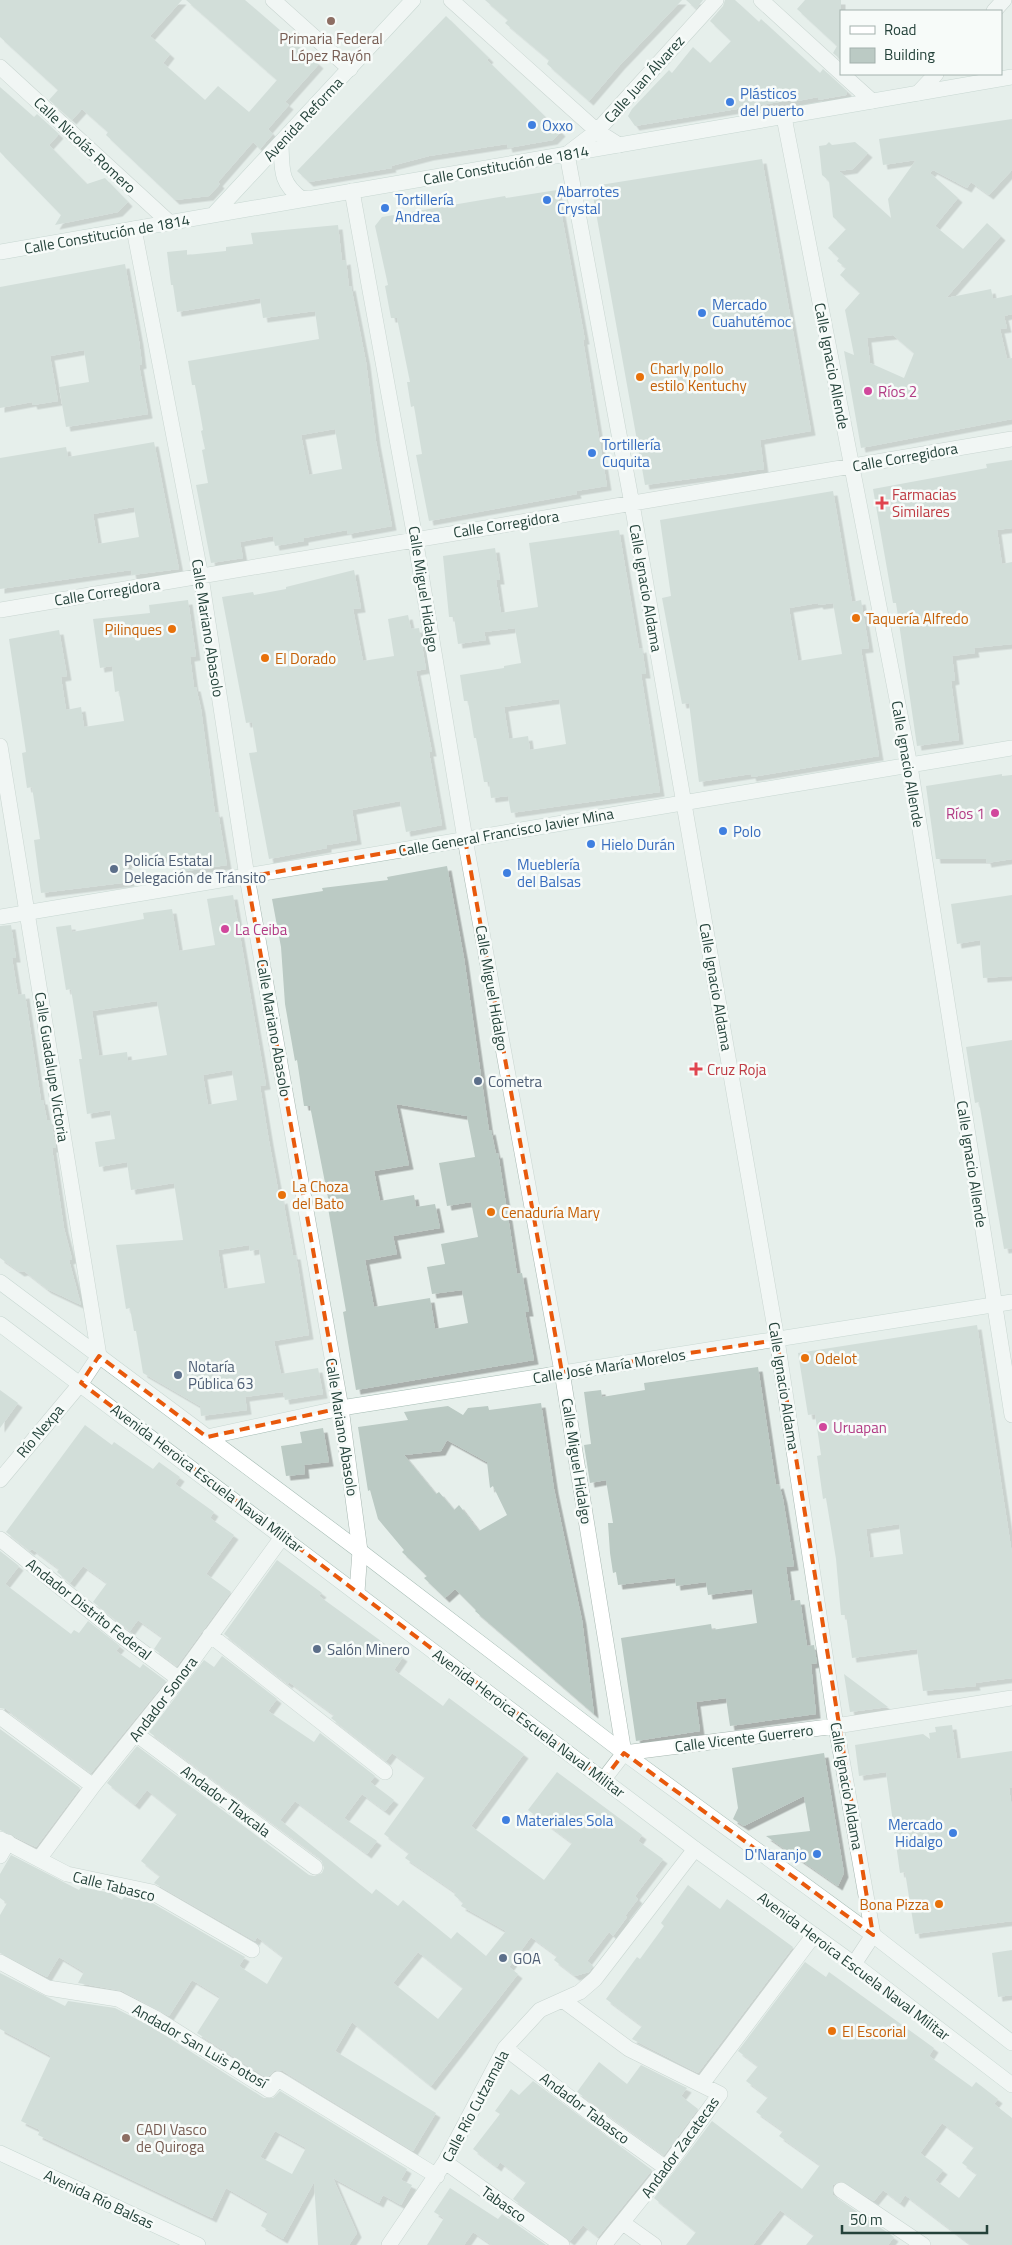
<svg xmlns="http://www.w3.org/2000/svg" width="1012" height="2245" font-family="'Titillium Web',sans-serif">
<defs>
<filter id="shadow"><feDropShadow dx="4.5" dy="4.5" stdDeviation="0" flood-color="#0004"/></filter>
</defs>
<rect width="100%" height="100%" fill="#e6efeb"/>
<path fill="#bbcac4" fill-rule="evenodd" filter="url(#shadow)" d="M0,0H182L150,36L170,54L163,63L205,100L218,86L249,112L277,80L186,0H245L319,64L285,102L289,105L268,129L273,134L260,149L253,142L218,182L220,184L209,196L175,200L106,135L108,132L82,109L72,120L49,100L58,90L0,37Z
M485,0H682L620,65L589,101L547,64L549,60L505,23L508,20Z
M686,0H703L696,9Z
M725,0H735L759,22L761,19L820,73L823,69L847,91L846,95L818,100V97L792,102L791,100L635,126L628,116L632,109L669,70L672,73L693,47L710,63L731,41L710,21L723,6Z
M805,0H841V60L833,53L837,46L797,9Z
M446,16L489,58L487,60L561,132L553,140L508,148L507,144L429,156L391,166L392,168L309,182L297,171Z
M0,87L34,117L37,114L59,134L49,145L87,184L105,178L128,202L118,212L55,225L61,215L0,152Z
M1012,119V170L989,195L971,182L967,188L933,170L930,173L958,198L935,226L963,249L987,223L1001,236L946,298L991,289L993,299L1012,295V314L1004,316L1007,328L1000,329L1007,359L1012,358V419L861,448L844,351L854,355L845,310L860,293L840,275L846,268L837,261L839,258L828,248L846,229L833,217L829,181L822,175L819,146L826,145L829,142L832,145L855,142L868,153L853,169L839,171L891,218L888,199L916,160L883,165L879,139ZM893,335L914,353L904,378L870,363L867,338Z
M762,159L811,431L760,440L764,469L645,485L593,196L600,185Z
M557,190L585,340H583L607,486L576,491L577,494L429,521L416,455L422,454L414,406L411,407L407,382H410L397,318H391L385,286L388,285L375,226L382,217L505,196L506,198Z
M338,225L342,261L346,260L349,287L351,286L366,362L376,441L392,526L348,534L347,530L304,538V541L275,546L273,536L240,542L243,558L211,563L196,485L208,483L202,450L205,449L201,431L203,430L195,385H192L188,361L319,339L315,311L263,318L260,298L177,312L173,285H171L167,252L187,250V255L226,251V247L253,244L251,233ZM335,429L342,469L309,475L301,435Z
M125,264L139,341L142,364L139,365L148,414L66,427L59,387L89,382L84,350L50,356L58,401L33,405L32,402L0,408V287Z
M154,442L179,569L132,575L131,570L0,589V458L66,447L68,457ZM134,507L139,537L98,544L93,514Z
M1012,460V528L997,530L1002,564L1012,562V644L974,648L975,653L952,656L955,680L951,681L959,740L917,746L896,603H893L873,489L987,468L986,464Z
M833,491L852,602L861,600L869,648L861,649L879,756L752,777L751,774L699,782L689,703L682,704L662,598L671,596L660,520ZM818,603L819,605L833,603L842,654L798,661L789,608Z
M619,530L639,649L642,648L646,674H641L660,792L511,813L508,796L491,798L489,782H484L476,738H474L468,701H464L460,675L504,668V666L521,663L515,628L484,632L486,640L458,644L454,617H449L443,556L495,548L500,580H496L501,613L538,607L529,543ZM559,699L566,744L530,750L528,736L509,739L504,707Z
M354,570L361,608L353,609L363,661L394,656L388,619L408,615L411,629L419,628L426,669L416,671L432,752H429L442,825L406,832L400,801L352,810L357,840L327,845V848L269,859L249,753L257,752L252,722L246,723L222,597L253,592L254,595L286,589V587Z
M188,600L196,656L190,657L194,687H196L201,709L215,813L218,812L227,865L180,872L177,855L127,863L130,882L41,893L34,840L40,839L32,787L27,788L22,753L26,752L9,639L59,630L67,676L61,677L66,710L81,707L84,727L124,721L119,691L115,692L112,666L100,668L93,619L150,613L149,605Z
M1002,774V776L1012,775V859L987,863L986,859H936L926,786Z
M447,866L464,958L489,1131L491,1130L496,1154L498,1153L517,1274L522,1273L529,1312H525L534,1360L356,1390L343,1312L346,1311L328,1208H330L310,1106H304L297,1060L295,1061L285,1004L281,947L272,899L323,891L322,888L388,880L387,877ZM396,1104L467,1116L475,1157L439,1163L447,1206L471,1202L478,1237L441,1244L445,1264L427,1267L432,1294L462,1290L468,1323L435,1329L430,1298L374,1307L365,1260L397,1254L393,1236L440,1228L435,1204L416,1207L414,1195L380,1201L374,1171L409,1165Z
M233,895L266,1085L260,1086L269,1141L280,1200L283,1199L293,1255H296L309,1335L274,1341L281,1374L318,1368L323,1394L285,1400L283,1392L245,1397L247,1410L201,1416L200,1406L143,1373L136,1331H134L130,1308L126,1309L116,1245L183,1240L174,1183L131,1190L127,1162L99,1167L95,1142L115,1139L110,1110L87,1114L79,1059H82L71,989L66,990L56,927L71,925L72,932L144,919L143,913L172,909L179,951L215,945L207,899ZM157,1001L167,1055L128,1061L127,1052L99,1056L92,1011ZM232,1070L237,1100L208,1105L203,1075ZM249,1245L250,1251L259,1249L265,1283L224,1289L218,1250Z
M1012,895V976L983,978L980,940L957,944L951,904Z
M11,925L16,958H12L18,995L25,994L41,1100H43L47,1120H51L56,1148H52L64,1228L72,1259L69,1260L81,1305L47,1289L24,1271L20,1272L0,1258V926Z
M1012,1040V1248L1004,1249L979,1102L975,1103L966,1047Z
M977,1325L1012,1554V1678L975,1683L976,1686L923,1691L917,1649L852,1658L846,1615H841L836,1559L826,1498L823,1499L817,1456L821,1455L815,1414L808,1415L798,1353ZM899,1524L903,1554L870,1558L866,1529Z
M758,1367L776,1485L779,1484L783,1499L794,1566L786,1567L791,1601L800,1600L807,1646L814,1645L817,1663L811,1664L816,1714L730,1726L726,1698L696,1702L700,1731L636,1741L621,1638L711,1624L712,1630L757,1623L752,1589L708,1595L706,1582L676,1586L675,1578L618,1585L616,1572L613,1573L610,1553L608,1523H613L606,1480L590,1483L584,1445L591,1444L584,1392L601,1390L602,1397L645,1390L644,1383Z
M0,1390L18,1403L0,1428Z
M541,1403L554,1489L582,1620L594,1714L475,1611L476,1610L455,1589L445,1598L424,1578L427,1576L402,1552L404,1550L378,1519L370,1490L368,1491L358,1427L408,1420L404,1412L448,1406L463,1415L468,1408L488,1406L489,1410ZM447,1440L487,1462L490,1488L493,1486L507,1515L479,1531L459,1505L454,1510L439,1492L436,1494L404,1455L441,1451Z
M85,1425L112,1445L114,1442L153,1469L159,1462L180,1477L175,1484L214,1512L210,1518L234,1535L206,1574L231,1592L177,1666L154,1649L162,1637L138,1620L130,1631L93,1602L107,1583L83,1566L70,1583L57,1572L59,1569L32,1549L30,1551L6,1532Z
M323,1428L329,1462L304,1465L305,1474L286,1476L281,1446L302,1443L300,1432Z
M0,1551L19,1566L5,1584L71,1634L74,1630L79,1633L88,1621L120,1646L116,1651L140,1668L143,1664L166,1681L91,1773L6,1709L0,1708Z
M277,1560L322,1593L319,1596L403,1657L394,1670L443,1706L449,1698L524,1754L471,1826L544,1880L572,1843L528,1810L557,1772L642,1835L638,1841L663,1859L635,1896L638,1899L625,1916L627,1917L613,1936L609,1932L587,1961L593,1966L589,1972L575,1976L554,1960L557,1956L531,1937L509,1967L518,1974L431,2086L352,2022L335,2051L436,2113L413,2151L283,2071L275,2070L267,2078L197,2033L220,1997L192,1980L169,2016L122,1991L78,1983L84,1972L59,1957L47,1977L0,1953V1915L7,1903L0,1898V1874L11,1855L79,1890L81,1887L111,1893L122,1900L125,1896L149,1901L245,1957L239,1966L267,1984L283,1957L257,1937L255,1941L154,1883L160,1876L141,1861L177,1814L147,1790L135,1805L107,1783L137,1746L309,1875L314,1876L322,1873L324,1868L321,1859L149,1732L204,1660L214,1667L222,1656L277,1699L268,1711L314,1742L320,1733L375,1776L370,1782L394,1800L385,1811L362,1794L344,1818L377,1841L367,1854L295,1801L280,1820L372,1894L376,1889L398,1906L403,1900L451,1939L457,1932L486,1956L506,1931L461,1906L463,1903L454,1895L456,1893L405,1858L409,1853L384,1834L425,1777L392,1753L386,1761L331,1718L334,1715L289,1682L288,1684L224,1634ZM418,1952L463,1988L438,2019L393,1983Z
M844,1674L888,1707L850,1712Z
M952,1725L957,1759L1012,1751V1788H1009L1012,1808V1921L915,1934L905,1872L900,1873L886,1772L859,1776L855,1745L923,1734L930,1739L929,1733L936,1732L935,1727Z
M0,1729L80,1788L36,1847L0,1830Z
M824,1753L844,1873L838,1886L766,1836L810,1831L804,1796L744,1826L733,1819L738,1808L732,1768Z
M688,1885L720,1909L727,1899L793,1947L698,2073L632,2039L642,2026L606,1999L637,1957L640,1959L664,1926L661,1923Z
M1012,1950V1995L998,1997L992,1953Z
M805,1962L826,1977L829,1972L934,2048L929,2056L972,2087L976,2082L998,2099L994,2104L1012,2118V2245H971L905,2195L900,2203L883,2190L874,2201L841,2181L833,2185V2195L894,2237L888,2245H806L814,2235L780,2210L753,2245H686L696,2232L654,2198L712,2121L802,2189L820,2165L779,2136L783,2131L756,2112L768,2097L746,2081L758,2066L738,2051ZM942,2123L974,2147L962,2163L977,2174L959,2198L935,2180L943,2170L920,2153Z
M0,1973L65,2006L68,2001L115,2008L152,2027L264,2098H273L280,2091L407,2169L401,2180L412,2185L401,2205L383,2195L379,2203L333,2178L357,2233L349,2245H318L314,2182L283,2239L261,2226L268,2212L226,2188L212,2218L38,2135L40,2130L21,2121L51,2056L0,2029ZM275,2131L306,2148L292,2174L260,2157Z
M599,2062L627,2084L641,2065L687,2088L681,2096L698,2109L664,2155L577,2092Z
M533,2081L652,2170L598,2237L583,2225L570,2241L513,2199L526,2182L500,2162L497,2167L473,2149L500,2114L495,2111L511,2089L519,2095Z
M450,2188L498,2219L502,2214L546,2245H492L473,2232L464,2245H427L444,2218L434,2212Z"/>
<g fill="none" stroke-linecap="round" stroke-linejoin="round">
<defs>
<path id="street" d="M273,0L350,69
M451,0L597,131L619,145
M716,0L597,131L567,154L632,504L777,1340L836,1726L873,1935L854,1964
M761,0L841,73
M994,11L1004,0
M0,67L170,223
M842,74L872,101
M918,93L936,74
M784,117L910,766L1012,1415
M352,191L415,538L465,839L562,1372L624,1753L604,1779
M134,229L201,577L247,877L341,1408L360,1551L357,1592
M0,610L1012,439
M0,746L99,1356L81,1383L0,1480
M0,1539L116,1632L179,1679
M210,1635L385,1772
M0,1717L93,1786
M136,1734L315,1867
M624,1753L836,1726L1012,1698
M0,1839L67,1874L152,1892L252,1950
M0,1856L8,1842
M39,1859L93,1786L179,1679L283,1536
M0,1962L48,1988L118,1999L157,2019L269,2090L278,2079L437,2176
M564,2001L629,2049L720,2094L666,2168L604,2245
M505,2048L599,2120L666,2168
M702,2084L814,1935
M445,2162L562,2245
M841,2190L923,2245
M623,2223L654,2245
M389,2245L445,2162L505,2048L540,2010L580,1992L595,1979L695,1849"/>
<path id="secondary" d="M281,144C282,170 280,183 302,199L309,198
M213,215L413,0
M0,252L1012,77
M0,917L1012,748
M0,1282L360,1551L624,1753L873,1935L1012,2043
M0,1324L695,1849L854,1964L1012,2085
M207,1437L341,1408L1012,1302
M0,2153L198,2245"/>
</defs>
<use href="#street" stroke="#a8b8b2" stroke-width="16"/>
<use href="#secondary" stroke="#a4bbb3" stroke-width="16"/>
<use href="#street" stroke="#fff" stroke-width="15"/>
<use href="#secondary" stroke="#fff" stroke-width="15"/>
</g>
<path d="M0 0H1012V2245H0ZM465,839L562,1372L777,1340L873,1935L624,1753L604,1779L81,1383L99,1356L207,1437L341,1408L247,877Z" fill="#e6efeb" fill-opacity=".55" fill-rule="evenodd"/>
<path fill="none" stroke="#e8590c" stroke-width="4" stroke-dasharray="10 6" stroke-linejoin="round" d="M465,839L562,1372L777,1340L873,1935L624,1753L604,1779L81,1383L99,1356L207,1437L341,1408L247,877Z"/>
<g fill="#8d6e63" stroke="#f7fbf9" stroke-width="2">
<circle cx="331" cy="21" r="5"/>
<circle cx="126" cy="2138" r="5"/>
</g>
<g fill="#3f7fe0" stroke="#f7fbf9" stroke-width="2">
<circle cx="730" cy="102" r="5"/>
<circle cx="532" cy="125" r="5"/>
<circle cx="547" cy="200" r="5"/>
<circle cx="385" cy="208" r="5"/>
<circle cx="702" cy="313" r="5"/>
<circle cx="592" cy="453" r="5"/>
<circle cx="723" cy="831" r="5"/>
<circle cx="591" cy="844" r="5"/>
<circle cx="507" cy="873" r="5"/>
<circle cx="506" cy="1820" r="5"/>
<circle cx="953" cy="1833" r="5"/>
<circle cx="817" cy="1854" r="5"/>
</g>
<g fill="#e8710a" stroke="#f7fbf9" stroke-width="2">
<circle cx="640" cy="377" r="5"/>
<circle cx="856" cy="618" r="5"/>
<circle cx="172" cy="629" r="5"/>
<circle cx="265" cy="658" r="5"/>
<circle cx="282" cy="1195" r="5"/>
<circle cx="491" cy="1212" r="5"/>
<circle cx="805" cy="1358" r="5"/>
<circle cx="939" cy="1904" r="5"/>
<circle cx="832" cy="2031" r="5"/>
</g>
<g fill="#d1479c" stroke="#f7fbf9" stroke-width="2">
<circle cx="868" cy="391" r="5"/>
<circle cx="995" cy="813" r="5"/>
<circle cx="225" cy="929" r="5"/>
<circle cx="823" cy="1427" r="5"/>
</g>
<g fill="#e0444e" stroke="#f7fbf9" stroke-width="2">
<path d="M879.5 495.5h5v5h5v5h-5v5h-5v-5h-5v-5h5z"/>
<path d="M693.5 1061.5h5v5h5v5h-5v5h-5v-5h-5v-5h5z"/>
</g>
<g fill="#5c6f8a" stroke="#f7fbf9" stroke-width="2">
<circle cx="114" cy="869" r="5"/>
<circle cx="478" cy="1081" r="5"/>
<circle cx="178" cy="1375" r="5"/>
<circle cx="317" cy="1649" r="5"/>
<circle cx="503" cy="1958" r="5"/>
</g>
<g text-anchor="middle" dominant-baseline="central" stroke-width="5" stroke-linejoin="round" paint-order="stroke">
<g font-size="15" fill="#785e54" stroke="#f7fbf9">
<text x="331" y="38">Primaria Federal<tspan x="331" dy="17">López Rayón</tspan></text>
<text x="136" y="2129" text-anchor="start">CADI Vasco<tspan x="136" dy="17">de Quiroga</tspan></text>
</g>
<g font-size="15" fill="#24423a" stroke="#f7fbf9">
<text transform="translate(644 79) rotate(-48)">Calle Juan Álvarez</text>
<text transform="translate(303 119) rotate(-47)">Avenida Reforma</text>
<text transform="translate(85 145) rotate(43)">Calle Nicolás Romero</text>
<text transform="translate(506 165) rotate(-10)">Calle Constitución de 1814</text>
<text transform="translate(107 234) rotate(-10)">Calle Constitución de 1814</text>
<text transform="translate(832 366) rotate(79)">Calle Ignacio Allende</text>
<text transform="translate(905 457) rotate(-10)">Calle Corregidora</text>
<text transform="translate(506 524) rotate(-9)">Calle Corregidora</text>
<text transform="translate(646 588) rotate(80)">Calle Ignacio Aldama</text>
<text transform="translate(424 589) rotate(81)">Calle Miguel Hidalgo</text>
<text transform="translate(107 592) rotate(-9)">Calle Corregidora</text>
<text transform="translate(208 628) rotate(81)">Calle Mariano Abasolo</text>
<text transform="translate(908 764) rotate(80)">Calle Ignacio Allende</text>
<text transform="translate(506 832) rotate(-10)">Calle General Francisco Javier Mina</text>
<text transform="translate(716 987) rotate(80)">Calle Ignacio Aldama</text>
<text transform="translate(492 988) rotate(80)">Calle Miguel Hidalgo</text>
<text transform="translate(274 1028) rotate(80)">Calle Mariano Abasolo</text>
<text transform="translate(52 1067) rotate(81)">Calle Guadalupe Victoria</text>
<text transform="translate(972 1164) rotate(81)">Calle Ignacio Allende</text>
<text transform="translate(609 1366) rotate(-9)">Calle José María Morelos</text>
<text transform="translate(784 1386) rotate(81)">Calle Ignacio Aldama</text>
<text transform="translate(342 1427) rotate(81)">Calle Mariano Abasolo</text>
<text transform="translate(40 1431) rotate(-50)">Río Nexpa</text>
<text transform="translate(577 1461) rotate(81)">Calle Miguel Hidalgo</text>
<text transform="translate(207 1478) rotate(37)">Avenida Heroica Escuela Naval Militar</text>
<text transform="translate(89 1609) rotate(38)">Andador Distrito Federal</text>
<text transform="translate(163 1699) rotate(-53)">Andador Sonora</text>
<text transform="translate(529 1723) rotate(37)">Avenida Heroica Escuela Naval Militar</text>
<text transform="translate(744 1738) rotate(-7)">Calle Vicente Guerrero</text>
<text transform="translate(847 1786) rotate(80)">Calle Ignacio Aldama</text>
<text transform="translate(226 1801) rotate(37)">Andador Tlaxcala</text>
<text transform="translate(114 1886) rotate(14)">Calle Tabasco</text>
<text transform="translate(854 1966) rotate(37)">Avenida Heroica Escuela Naval Militar</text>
<text transform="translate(200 2046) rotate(30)">Andador San Luis Potosí</text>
<text transform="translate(475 2106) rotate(-62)">Calle Río Cutzamala</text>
<text transform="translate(585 2108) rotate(37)">Andador Tabasco</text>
<text transform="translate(680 2147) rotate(-54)">Andador Zacatecas</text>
<text transform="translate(99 2199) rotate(25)">Avenida Río Balsas</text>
<text transform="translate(504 2204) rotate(35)">Tabasco</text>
</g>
<g font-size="15" fill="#366cbe" stroke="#f7fbf9" text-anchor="start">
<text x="740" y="93">Plásticos<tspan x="740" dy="17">del puerto</tspan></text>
<text x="542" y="125">Oxxo</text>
<text x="557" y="191">Abarrotes<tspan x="557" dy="17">Crystal</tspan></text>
<text x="395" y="199">Tortillería<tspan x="395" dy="17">Andrea</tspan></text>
<text x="712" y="304">Mercado<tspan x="712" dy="17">Cuahutémoc</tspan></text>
<text x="602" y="444">Tortillería<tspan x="602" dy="17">Cuquita</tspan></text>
<text x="733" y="831">Polo</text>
<text x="601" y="844">Hielo Durán</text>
<text x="517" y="864">Mueblería<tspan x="517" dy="17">del Balsas</tspan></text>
<text x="516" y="1820">Materiales Sola</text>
<text x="943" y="1824" text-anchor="end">Mercado<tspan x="943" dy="17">Hidalgo</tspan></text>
<text x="807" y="1854" text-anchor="end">D'Naranjo</text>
</g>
<g font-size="15" fill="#c56008" stroke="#f7fbf9" text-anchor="start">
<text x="650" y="368">Charly pollo<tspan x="650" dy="17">estilo Kentuchy</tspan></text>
<text x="866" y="618">Taquería Alfredo</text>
<text x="162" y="629" text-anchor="end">Pilinques</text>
<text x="275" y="658">El Dorado</text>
<text x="292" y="1186">La Choza<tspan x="292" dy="17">del Bato</tspan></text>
<text x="501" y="1212">Cenaduría Mary</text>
<text x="815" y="1358">Odelot</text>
<text x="929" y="1904" text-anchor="end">Bona Pizza</text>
<text x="842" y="2031">El Escorial</text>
</g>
<g font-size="15" fill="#b23c85" stroke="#f7fbf9" text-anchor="start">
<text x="878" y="391">Ríos 2</text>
<text x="985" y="813" text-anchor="end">Ríos 1</text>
<text x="235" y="929">La Ceiba</text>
<text x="833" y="1427">Uruapan</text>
</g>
<g font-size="15" fill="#be3a42" stroke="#f7fbf9" text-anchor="start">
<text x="892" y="494">Farmacias<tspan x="892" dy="17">Similares</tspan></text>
<text x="707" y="1069">Cruz Roja</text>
</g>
<g font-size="15" fill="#4e5e75" stroke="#f7fbf9" text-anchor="start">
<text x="124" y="860">Policía Estatal<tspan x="124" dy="17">Delegación de Tránsito</tspan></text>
<text x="488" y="1081">Cometra</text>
<text x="188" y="1366">Notaría<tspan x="188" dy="17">Pública 63</tspan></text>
<text x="327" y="1649">Salón Minero</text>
<text x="513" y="1958">GOA</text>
</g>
</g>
<rect x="840" y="10" width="162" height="65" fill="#f7fbf9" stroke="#a3b1ad"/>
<rect x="850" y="26" width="25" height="8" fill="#ffffff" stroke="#a3b1ad"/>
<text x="884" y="35" font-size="15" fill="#24423a">Road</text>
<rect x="850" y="48" width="25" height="15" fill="#bbcac4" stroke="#a3b1ad"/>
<text x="884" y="60" font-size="15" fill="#24423a">Building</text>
<path d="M842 2225v8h145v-8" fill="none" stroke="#24423a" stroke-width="2.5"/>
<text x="850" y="2225" font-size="15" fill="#24423a" stroke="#f7fbf9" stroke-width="4" paint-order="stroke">50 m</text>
</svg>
